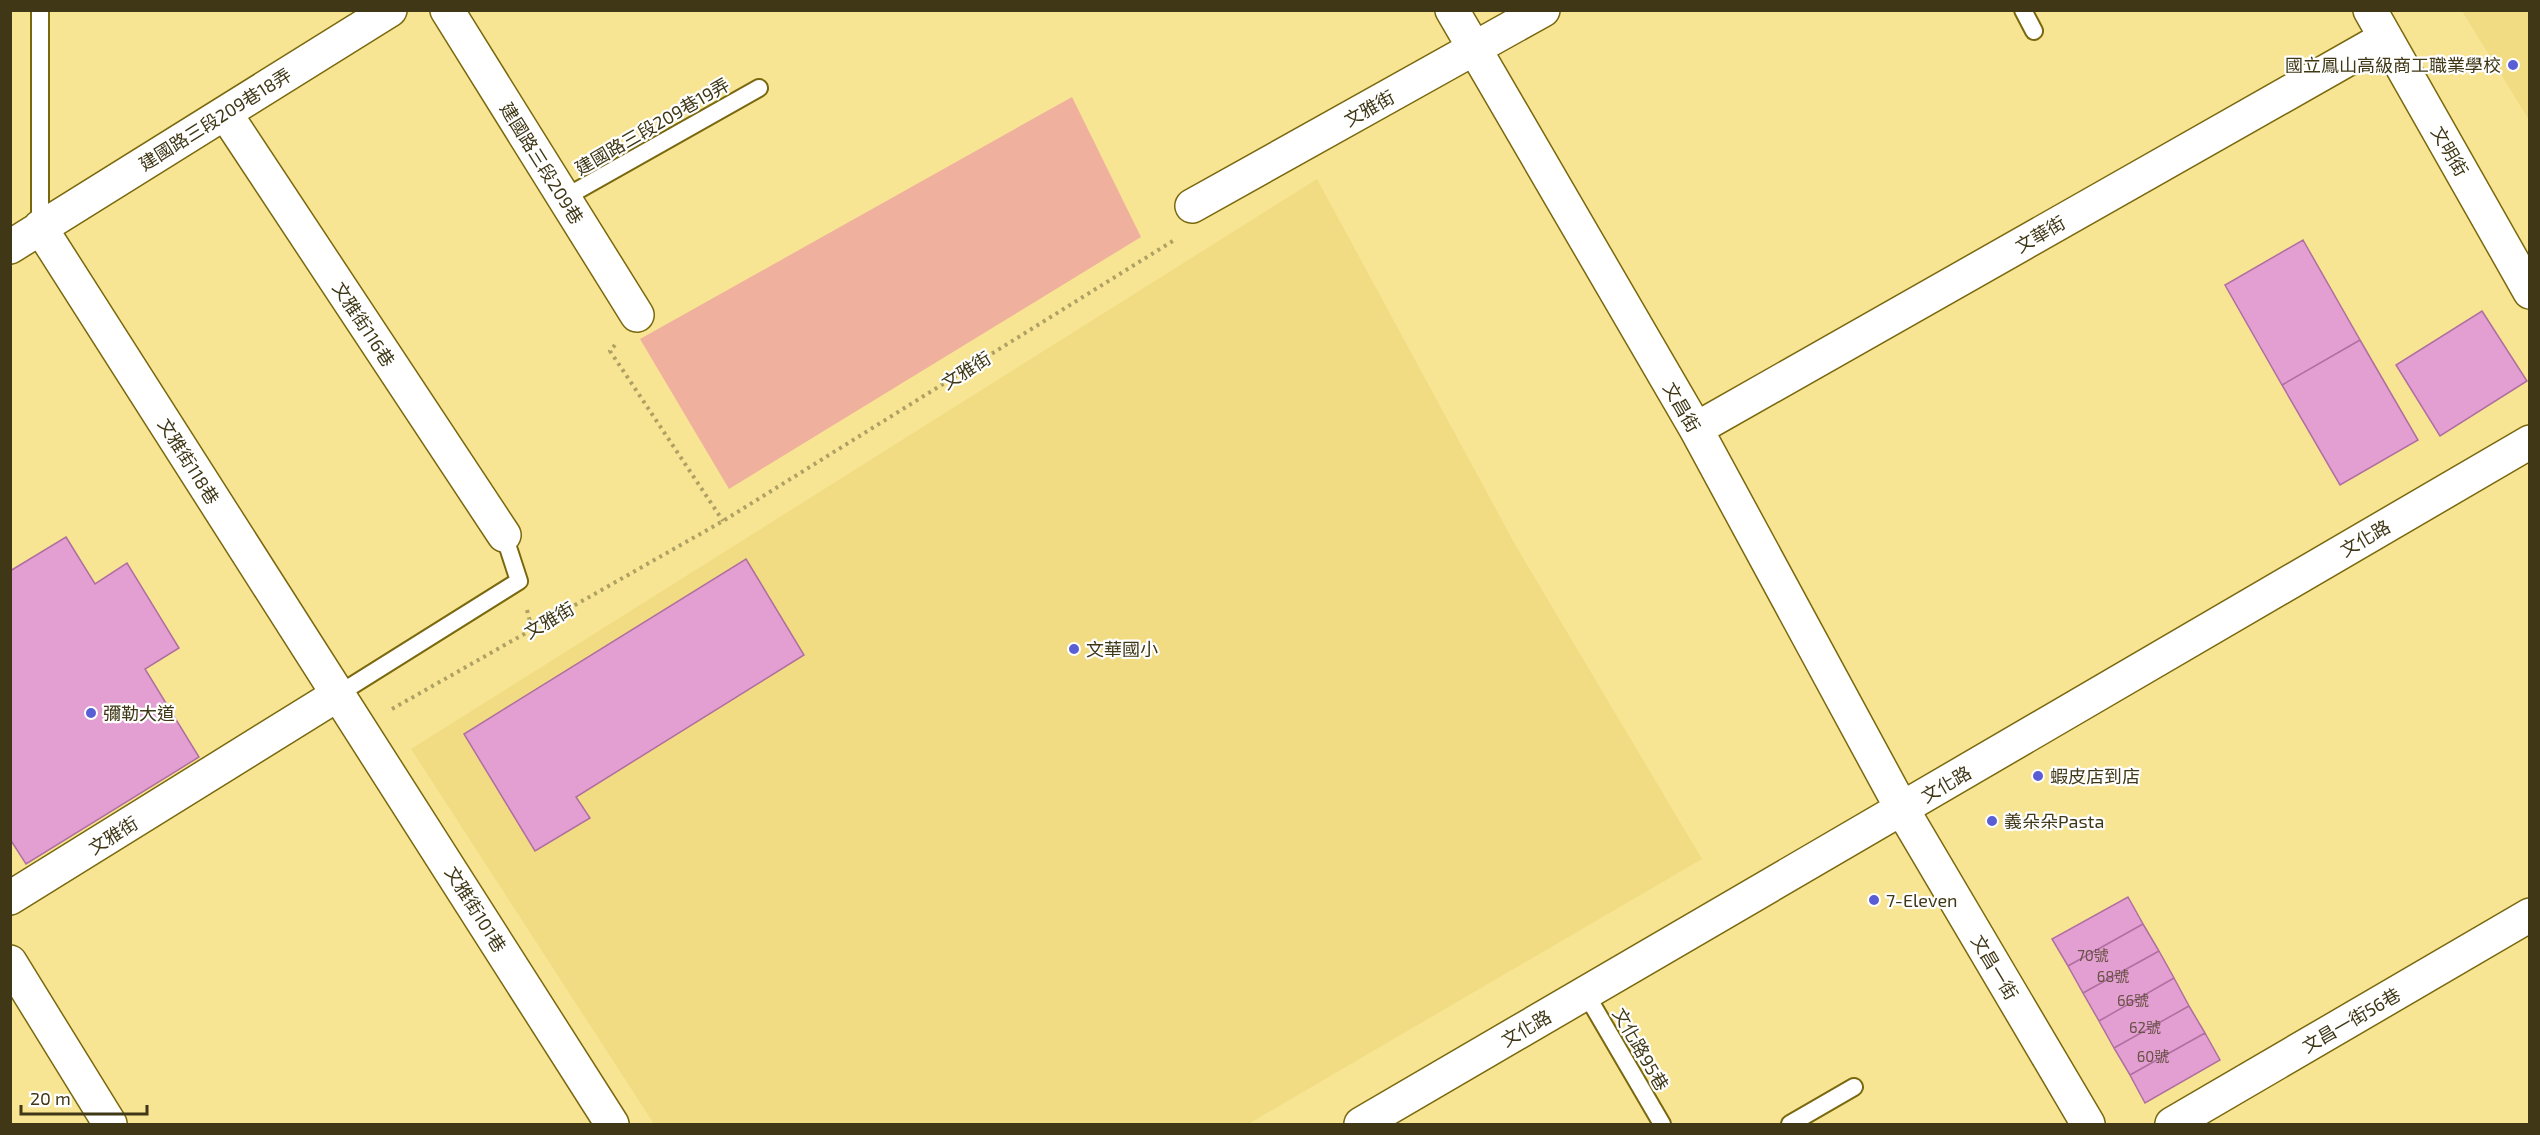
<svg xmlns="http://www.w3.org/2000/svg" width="2540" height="1135" font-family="'Exo 2','Noto Sans TC',sans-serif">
<rect width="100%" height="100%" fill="#f7e594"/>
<path fill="#f1dc83" d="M2462,11H2529V120Z
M1317,179L1517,548L1702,859L1248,1124H654L411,749Z"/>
<path fill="#f0b09e" d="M1072,97L1141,237L729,489L640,339Z"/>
<path fill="#e39fd1" stroke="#af6f9f" stroke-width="1.5" d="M2303,240L2360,340L2282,385L2225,285Z
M2482,311L2527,381L2440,436L2396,365Z
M2360,340L2418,440L2340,485L2282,385Z
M66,537L95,584L127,563L179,648L145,669L199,757L26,864L10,839V571Z
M746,559L804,655L576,797L590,818L535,851L464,734Z
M2128,897L2143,924L2068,966L2052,939Z
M2143,924L2159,951L2083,993L2068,966Z
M2159,951L2174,978L2099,1021L2083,993Z
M2174,978L2189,1006L2114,1048L2099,1021Z
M2189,1006L2205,1033L2130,1075L2114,1048Z
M2205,1033L2220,1060L2145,1103L2130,1075Z"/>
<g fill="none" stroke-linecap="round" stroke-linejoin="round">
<defs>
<path id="lane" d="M2023,10L2034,31
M564,198L759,88
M40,227V10
M337,695L519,581L504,535
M1586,994L1662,1124
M1790,1124L1854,1087"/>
<path id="street" d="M447,10L637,315
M1452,10L1696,429L1902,809L2088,1124
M2370,10L2530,292
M225,113L504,535
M1192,206L1543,10
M40,227L612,1124
M10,247L390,10
M1696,429L2385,38
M10,898L337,695
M10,962L110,1124
M1361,1124L2530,442
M2172,1124L2530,915"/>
</defs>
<use href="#lane" stroke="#7a680f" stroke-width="20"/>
<use href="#street" stroke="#7a680f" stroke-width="36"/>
<path stroke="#afa163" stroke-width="4" stroke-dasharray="3 4.5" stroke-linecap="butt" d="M615,345L610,351L723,521
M527,610L532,629
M392,709L723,521L1176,239"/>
<use href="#lane" stroke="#fff" stroke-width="16"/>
<use href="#street" stroke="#fff" stroke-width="33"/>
</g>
<g fill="#595ed5" stroke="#fff" stroke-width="2">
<circle cx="2513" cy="65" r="6"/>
<circle cx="1074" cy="649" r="6"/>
<circle cx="91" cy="713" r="6"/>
<circle cx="2038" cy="776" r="6"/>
<circle cx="1992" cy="821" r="6"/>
<circle cx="1874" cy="900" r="6"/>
</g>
<g text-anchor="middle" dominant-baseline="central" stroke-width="4.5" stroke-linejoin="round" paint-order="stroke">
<g font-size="15" fill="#685145">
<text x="2093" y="955">70號</text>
<text x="2113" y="976">68號</text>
<text x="2133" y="1000">66號</text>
<text x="2145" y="1027">62號</text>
<text x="2153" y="1056">60號</text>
</g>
<g font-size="18" fill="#3f3716" stroke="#fff" text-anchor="start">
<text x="2501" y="65" text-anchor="end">國立鳳山高級商工職業學校</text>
<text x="1086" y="649">文華國小</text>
<text x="103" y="713">彌勒大道</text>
<text x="2050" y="776">蝦皮店到店</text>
<text x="2004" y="821">義朵朵Pasta</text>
<text x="1886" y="900">7-Eleven</text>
</g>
<g font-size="18" fill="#3f3716" stroke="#fff">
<text transform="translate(1369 108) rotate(-29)">文雅街</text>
<text transform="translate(215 119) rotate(-32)">建國路三段209巷18弄</text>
<text transform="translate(652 126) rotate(-30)">建國路三段209巷19弄</text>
<text transform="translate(2450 151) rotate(60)">文明街</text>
<text transform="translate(542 163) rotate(58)">建國路三段209巷</text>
<text transform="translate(2040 234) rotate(-30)">文華街</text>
<text transform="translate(364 324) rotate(57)">文雅街116巷</text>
<text transform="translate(966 370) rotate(-32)">文雅街</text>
<text transform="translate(1682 407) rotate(60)">文昌街</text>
<text transform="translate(189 461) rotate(58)">文雅街118巷</text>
<text transform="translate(2365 538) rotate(-30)">文化路</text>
<text transform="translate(549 620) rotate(-30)">文雅街</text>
<text transform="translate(1946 784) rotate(-30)">文化路</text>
<text transform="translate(113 835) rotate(-32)">文雅街</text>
<text transform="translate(476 909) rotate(58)">文雅街101巷</text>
<text transform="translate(1995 967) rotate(59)">文昌一街</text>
<text transform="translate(2351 1020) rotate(-30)">文昌一街56巷</text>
<text transform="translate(1526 1028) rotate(-30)">文化路</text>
<text transform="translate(1641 1049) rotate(60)">文化路95巷</text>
</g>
</g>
<rect width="2540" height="1135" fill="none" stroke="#3f3716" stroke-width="24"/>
<path d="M21 1105v9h126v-9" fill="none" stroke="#3f3716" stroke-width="3"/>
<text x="30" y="1105" font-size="18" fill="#3f3716" stroke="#ffffff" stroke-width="4.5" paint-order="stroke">20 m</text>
</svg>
